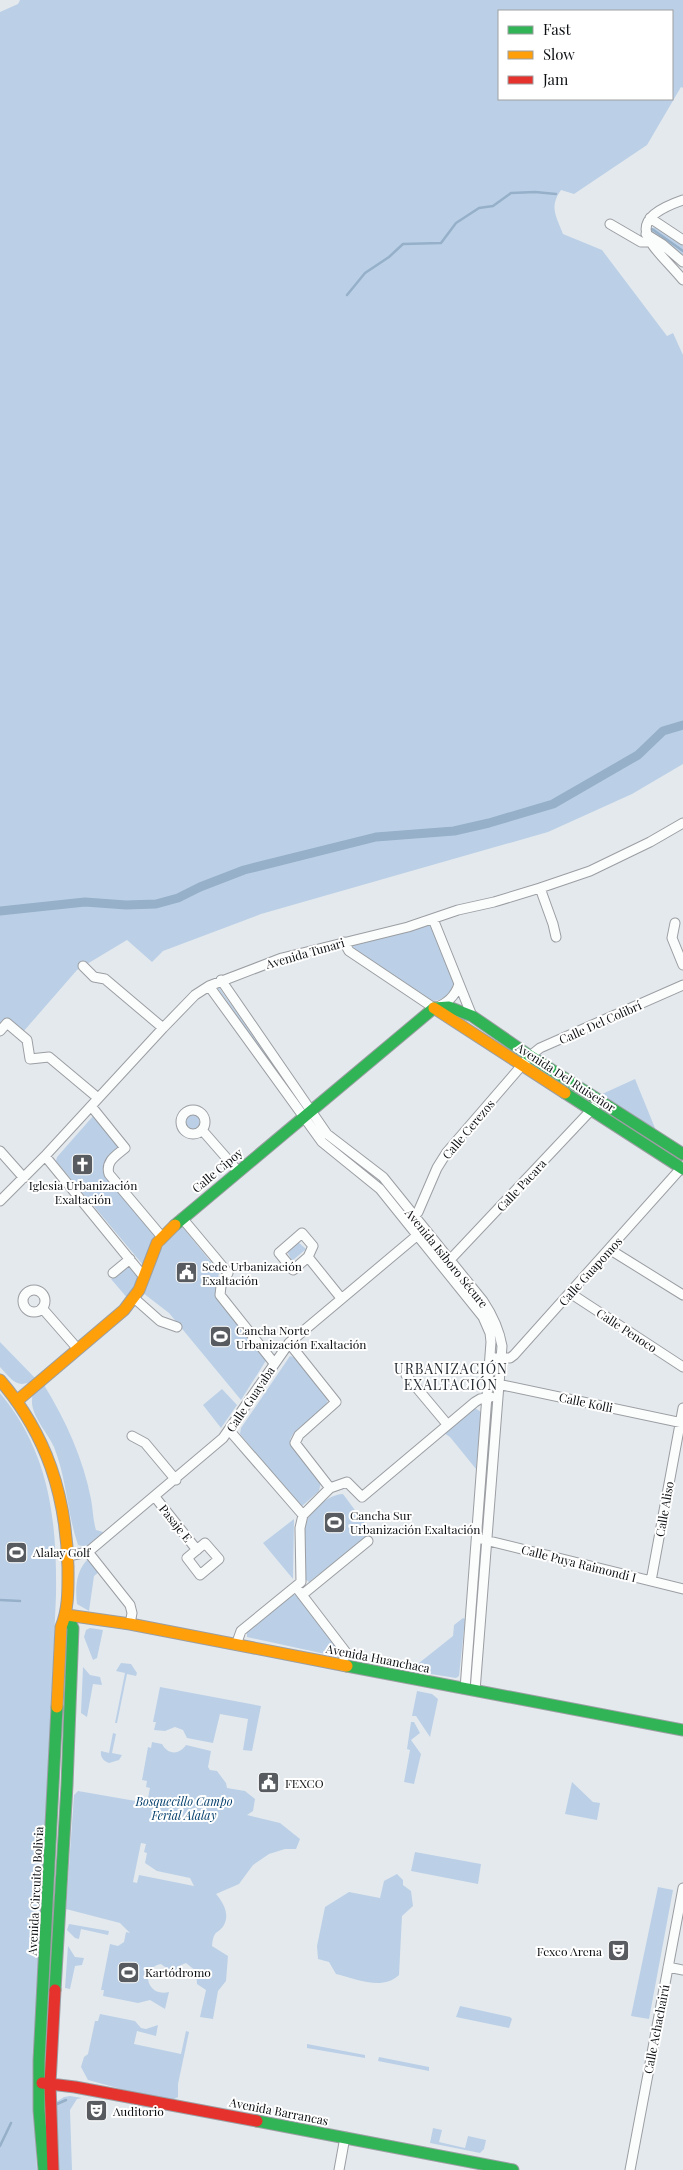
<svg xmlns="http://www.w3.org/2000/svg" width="683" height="2170" font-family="'Playfair Display',serif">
<rect width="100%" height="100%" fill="#e4e9ee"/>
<path fill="#bbd0e6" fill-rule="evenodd" d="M20,0H683V88L681,87L647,145L574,194L561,190C549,207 556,216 563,234L602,250L667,336L673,333L683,355V764L632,794L548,832L261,914L163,951L152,962L127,940L77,970L23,1032L8,1018L0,1026V12L18,4ZM499,11H672V99H499Z
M654,227L683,246V255L650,232Z
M426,925L432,927L454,980C453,994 442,1002 428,1001L352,948L354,943Z
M218,986L305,1110L303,1111L217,987Z
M635,1079L657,1133L600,1095Z
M94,1115L120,1148L104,1165L105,1172L157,1238L143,1265L56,1161L57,1157Z
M185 1123a8 8 0 1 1 16 0a8 8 0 1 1-16 0Z
M181,1225L219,1272L216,1294L267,1359L241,1400L169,1313L143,1293C154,1264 158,1247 181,1225Z
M298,1242L306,1249L292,1261L287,1251Z
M130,1265L137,1272L139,1280L129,1300L111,1279Z
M0,1342L36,1379C17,1390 13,1381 0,1367Z
M290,1356L296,1358L328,1399C326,1417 296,1423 290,1440L291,1446L321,1482L319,1491L301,1507L240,1434L241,1428Z
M44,1385C66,1421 83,1458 91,1499C93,1510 93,1520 96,1530L107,1533C99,1539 89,1549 78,1545C67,1513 67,1480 54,1447C47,1431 27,1412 33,1394Z
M222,1389L237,1405L221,1428L203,1405Z
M0,1393C50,1453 57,1521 56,1595L34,2110L37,2170H0Z
M475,1408L481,1412L476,1469L450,1437L444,1433Z
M488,1422H491L483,1535L480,1534Z
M343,1494L372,1533L309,1582L305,1579V1524C310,1511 329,1494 343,1494Z
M294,1519L293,1579L263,1543Z
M478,1549H482L472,1677H469Z
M89,1558L99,1572L94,1576L89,1611L77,1604C75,1587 76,1570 89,1558Z
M292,1595H297L342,1652V1656L339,1657L247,1637V1632Z
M463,1618L465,1619L459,1676L456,1678L412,1671L414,1667L453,1636L454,1625Z
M90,1628L103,1630L97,1658L93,1660L84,1637L86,1630Z
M121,1663L131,1664L137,1673L136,1676L127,1674L117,1723H115L125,1673L116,1671Z
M83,1667L90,1675L100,1677L102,1685L93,1684L87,1717L81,1713Z
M160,1687L261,1706L252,1751L243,1750L248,1719L220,1714L213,1743L187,1738L183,1730L175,1727L165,1731L154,1730L156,1722H153Z
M417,1691L432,1694L438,1699L430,1737L416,1716H412Z
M411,1722H414L420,1733L411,1740L421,1754L414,1784L404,1782L410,1750L407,1749Z
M113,1733L116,1734L112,1753L122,1755L119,1760L109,1763C104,1761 100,1758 101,1751L109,1753Z
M152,1742L162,1744C168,1755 179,1755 186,1745L211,1751L208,1767L210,1770L217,1771L226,1783L227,1788L245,1791L255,1799L253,1811L247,1815L280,1823L300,1839L296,1849H285L269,1854L253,1865L239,1884L216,1894C223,1902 230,1914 224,1925C218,1935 214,1928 212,1946L228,1956L226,1981L218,1991L213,2019L200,2017L206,1990L197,1984L196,1971L186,1963L179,1966L176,1976L173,1969L170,1971L161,1964C139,1968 147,1998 169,1992L165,2009L150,2000L138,2003L103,1996L104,1990H101L110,1944L118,1946L124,1942L126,1932L130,1933L120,1923L66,1909L74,1795L78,1791L147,1803L150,1788L146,1787L147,1781L142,1780L148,1747L151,1748ZM141,1843L146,1844L144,1852L147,1853L145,1863L157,1871L190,1878L194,1886L139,1875L137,1883L133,1882Z
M572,1782L593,1802L600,1803L597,1820L565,1814Z
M415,1852L481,1864L478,1884L411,1871Z
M397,1874L403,1880V1885L411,1891L413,1906L402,1916L399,1975C382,1991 357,1979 336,1974L329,1962L318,1959L317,1946L325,1907L349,1892L380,1898L384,1881Z
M658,1887L673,1890L649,2019L631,2016Z
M69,1924L109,1931L108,1935L81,1929L79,1939L75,1938L67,1930Z
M68,1946L75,1957L84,1958L82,1965L75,1966L70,1989L65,1988Z
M460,2006L510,2017L512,2019L509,2028L456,2017Z
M100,2014L135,2021L141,2028L146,2029L158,2025L156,2036L137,2031L134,2044L181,2054L186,2031L189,2032L178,2084V2097L169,2102L88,2080L81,2067L84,2057L88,2054L95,2021H98Z
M307,2044L365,2055V2058L307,2048Z
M379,2057L429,2067V2071L378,2061Z
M70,2096L82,2098L77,2099L70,2110L72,2170H58L56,2102L64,2097Z
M433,2128L442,2130L439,2142L465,2148L468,2136L486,2140L484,2149L480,2153L430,2143Z"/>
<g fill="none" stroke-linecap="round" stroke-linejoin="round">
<path stroke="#96b0ca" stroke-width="2.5" d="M652,229L683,251
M347,295L365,273L389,257L403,244L441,243L456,223L479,208L493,206L511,193L535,192L556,194
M0,1600L20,1601
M57,2104L66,2100
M0,2146L11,2123"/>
<path stroke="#96b0ca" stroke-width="9" d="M0,911L85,902L126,905L156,904L178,898L200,887L244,870L376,837L454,831L489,823L553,804L638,755L663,731L683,725"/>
<defs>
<path id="street" d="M683,200C617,223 654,245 683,280
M650,218L683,240
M610,224L641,242H649
M646,234L662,244L683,262
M540,888L553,924L556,937
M433,919L472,1016
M675,923L672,938L683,965
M344,942L349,951L434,1008C447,1004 455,997 459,984
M83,966L94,977L105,979L163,1028
M221,980L327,1134L383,1177L483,1301C493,1316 499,1329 502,1346L475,1691
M209,986L322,1142L380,1189L483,1317L490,1333L491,1342L465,1689
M0,1031L7,1023L27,1040L30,1059L49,1057L98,1098
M91,1106L125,1148C117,1155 105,1161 109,1174L162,1237
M181 1122a12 12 0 1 1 24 0a12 12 0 1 1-24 0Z
M202,1130L237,1170
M0,1151L24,1178
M45,1156L144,1277
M0,1201L45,1156L163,1028L195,995L209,986L282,958L408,927L458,910L494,902L540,888L590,871L650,842L683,823
M182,1218L228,1273L221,1286L220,1295L274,1363
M410,1221L418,1212L437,1168L447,1152L530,1056L540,1048L683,985
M302,1233L313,1246L308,1257L293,1270L279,1253Z
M609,1249L683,1295
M308,1257L341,1298
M446,1264L595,1106
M113,1273L130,1259
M23 1301a11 11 0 1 1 22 0a11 11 0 1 1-22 0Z
M570,1293L683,1367
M134,1298L160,1321L177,1327
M42,1308L77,1348
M289,1343L336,1402L299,1435L295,1443L330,1488
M495,1358H510L514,1355L683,1166
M406,1375L447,1424
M493,1383L683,1423
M229,1430L303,1515
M132,1436L145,1443L176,1480
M155,1497L197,1550
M481,1539L683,1589
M205,1543L219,1559L200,1575L187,1558Z
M88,1552L130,1605L132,1613L130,1624
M68,1556L88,1552L223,1438L289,1343L420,1233
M651,1581L683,1408
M296,1587L345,1651L343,1666
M302,1595L368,1541
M236,1645L241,1631L301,1582L300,1528L303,1515L330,1488L347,1482L362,1497L475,1402L480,1399L491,1397
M668,1967L683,1970
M339,2170L345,2137
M630,2170L683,1888"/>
<path id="fast" d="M434,1008L449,1007L472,1016L530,1056L683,1154
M565,1093L683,1169
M175,1225L434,1008
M347,1666L683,1730
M55,1990L67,1785L73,1628L67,1615
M257,2121L513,2170
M44,2170L39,2110V2061L57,1707"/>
<path id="slow" d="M434,1008L565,1093
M0,1380C47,1435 66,1495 68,1567C68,1587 69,1608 61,1627L57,1707
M18,1400L124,1310L139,1290L157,1243L175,1225
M67,1615L130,1624L347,1666"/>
<path id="jam" d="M42,2083L75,2087L257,2121
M53,2170L50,2084L55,1990"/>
</defs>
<use href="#street" stroke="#9b9ea2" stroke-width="11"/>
<use href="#fast" stroke="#9b9ea2" stroke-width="13"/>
<use href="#slow" stroke="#9b9ea2" stroke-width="13"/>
<use href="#jam" stroke="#9b9ea2" stroke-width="13"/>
<use href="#street" stroke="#fbfcfc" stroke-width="9"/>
<use href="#fast" stroke="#30b455" stroke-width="11"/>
<use href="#slow" stroke="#ff9f0a" stroke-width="11"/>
<use href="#jam" stroke="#e5322d" stroke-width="11"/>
</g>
<defs>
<symbol id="church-square" viewBox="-11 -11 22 22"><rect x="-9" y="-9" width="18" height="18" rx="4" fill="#585c60" stroke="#fff"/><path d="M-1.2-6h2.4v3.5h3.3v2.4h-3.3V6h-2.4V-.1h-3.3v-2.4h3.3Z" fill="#fff"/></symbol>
<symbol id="civic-square" viewBox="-11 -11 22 22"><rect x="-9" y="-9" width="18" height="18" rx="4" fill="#585c60" stroke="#fff"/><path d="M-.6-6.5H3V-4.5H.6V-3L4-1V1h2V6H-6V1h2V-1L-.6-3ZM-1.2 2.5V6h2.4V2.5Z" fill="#fff"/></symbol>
<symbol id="stadium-square" viewBox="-11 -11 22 22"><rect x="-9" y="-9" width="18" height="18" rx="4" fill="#585c60" stroke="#fff"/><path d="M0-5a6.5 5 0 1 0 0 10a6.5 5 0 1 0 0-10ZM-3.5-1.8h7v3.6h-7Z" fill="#fff"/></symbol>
<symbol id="theatre-square" viewBox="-11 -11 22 22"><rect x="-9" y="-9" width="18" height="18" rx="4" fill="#585c60" stroke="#fff"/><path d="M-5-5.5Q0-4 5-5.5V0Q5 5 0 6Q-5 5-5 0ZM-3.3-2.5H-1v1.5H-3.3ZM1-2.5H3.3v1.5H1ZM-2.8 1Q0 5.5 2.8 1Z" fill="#fff"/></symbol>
</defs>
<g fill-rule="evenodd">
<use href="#church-square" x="70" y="1152" width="25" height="25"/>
<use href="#civic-square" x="174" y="1260" width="25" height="25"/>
<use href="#stadium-square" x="208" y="1324" width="25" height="25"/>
<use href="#stadium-square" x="322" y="1510" width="25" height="25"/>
<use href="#stadium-square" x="4" y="1540" width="25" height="25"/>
<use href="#civic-square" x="256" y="1770" width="25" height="25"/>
<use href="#theatre-square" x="606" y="1938" width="25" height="25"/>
<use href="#stadium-square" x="116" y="1960" width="25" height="25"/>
<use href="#theatre-square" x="84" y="2098" width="25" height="25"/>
</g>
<g text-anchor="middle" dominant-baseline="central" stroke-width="4" stroke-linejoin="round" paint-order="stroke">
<g font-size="12" fill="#0d1013" stroke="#fff">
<text transform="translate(305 953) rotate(-16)">Avenida Tunari</text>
<text transform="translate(600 1022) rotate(-24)">Calle Del Colibrí</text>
<text transform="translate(566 1077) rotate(33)">Avenida Del Ruiseñor</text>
<text transform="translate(468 1129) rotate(-50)">Calle Cerezos</text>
<text transform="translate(217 1170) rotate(-40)">Calle Cipoy</text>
<text transform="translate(521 1185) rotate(-47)">Calle Pacara</text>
<text transform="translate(447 1258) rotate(51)">Avenida Isiboro Sécure</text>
<text transform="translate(590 1271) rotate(-48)">Calle Guapomos</text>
<text transform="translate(627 1330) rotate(33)">Calle Penoco</text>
<text transform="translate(250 1399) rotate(-56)">Calle Guayaba</text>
<text transform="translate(586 1402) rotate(12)">Calle Kolli</text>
<text transform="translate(664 1509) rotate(-80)">Calle Aliso</text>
<text transform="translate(176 1523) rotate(51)">Pasaje E</text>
<text transform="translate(579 1563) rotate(14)">Calle Puya Raimondi I</text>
<text transform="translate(378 1658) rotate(11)">Avenida Huanchaca</text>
<text transform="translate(35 1891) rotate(-87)">Avenida Circuito Bolivia</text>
<text transform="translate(656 2029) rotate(-79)">Calle Achachairú</text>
<text transform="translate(279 2111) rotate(11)">Avenida Barrancas</text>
</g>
<g font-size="12" fill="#0d1013" stroke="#fff" text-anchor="start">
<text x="83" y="1185" text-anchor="middle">Iglesia Urbanización<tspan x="83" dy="14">Exaltación</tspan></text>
<text x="202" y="1266">Sede Urbanización<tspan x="202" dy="14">Exaltación</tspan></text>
<text x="236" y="1330">Cancha Norte<tspan x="236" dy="14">Urbanización Exaltación</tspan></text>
<text x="350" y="1515">Cancha Sur<tspan x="350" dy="14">Urbanización Exaltación</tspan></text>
<text x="33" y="1552">Alalay Golf</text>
<text x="285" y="1783">FEXCO</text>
<text x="602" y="1951" text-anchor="end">Fexco Arena</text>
<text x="145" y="1972">Kartódromo</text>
<text x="113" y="2111">Auditorio</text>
</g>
<g font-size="12" font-style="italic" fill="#06406d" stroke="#fff">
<text x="184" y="1801">Bosquecillo Campo<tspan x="184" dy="14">Ferial Alalay</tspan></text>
</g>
<g font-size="14" letter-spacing="1" fill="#252b32" stroke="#fff">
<text x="451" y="1368">URBANIZACIÓN<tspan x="451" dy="16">EXALTACIÓN</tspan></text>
</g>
</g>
<rect x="498" y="10" width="175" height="90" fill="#ffffff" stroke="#9e9fa1"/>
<rect x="508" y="26" width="25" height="8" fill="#30b455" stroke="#9e9fa1"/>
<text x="543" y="35" font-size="15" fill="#0d1013">Fast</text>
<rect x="508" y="51" width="25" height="8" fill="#ff9f0a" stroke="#9e9fa1"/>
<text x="543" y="60" font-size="15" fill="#0d1013">Slow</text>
<rect x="508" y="76" width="25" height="8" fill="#e5322d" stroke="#9e9fa1"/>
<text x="543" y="85" font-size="15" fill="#0d1013">Jam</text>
</svg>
